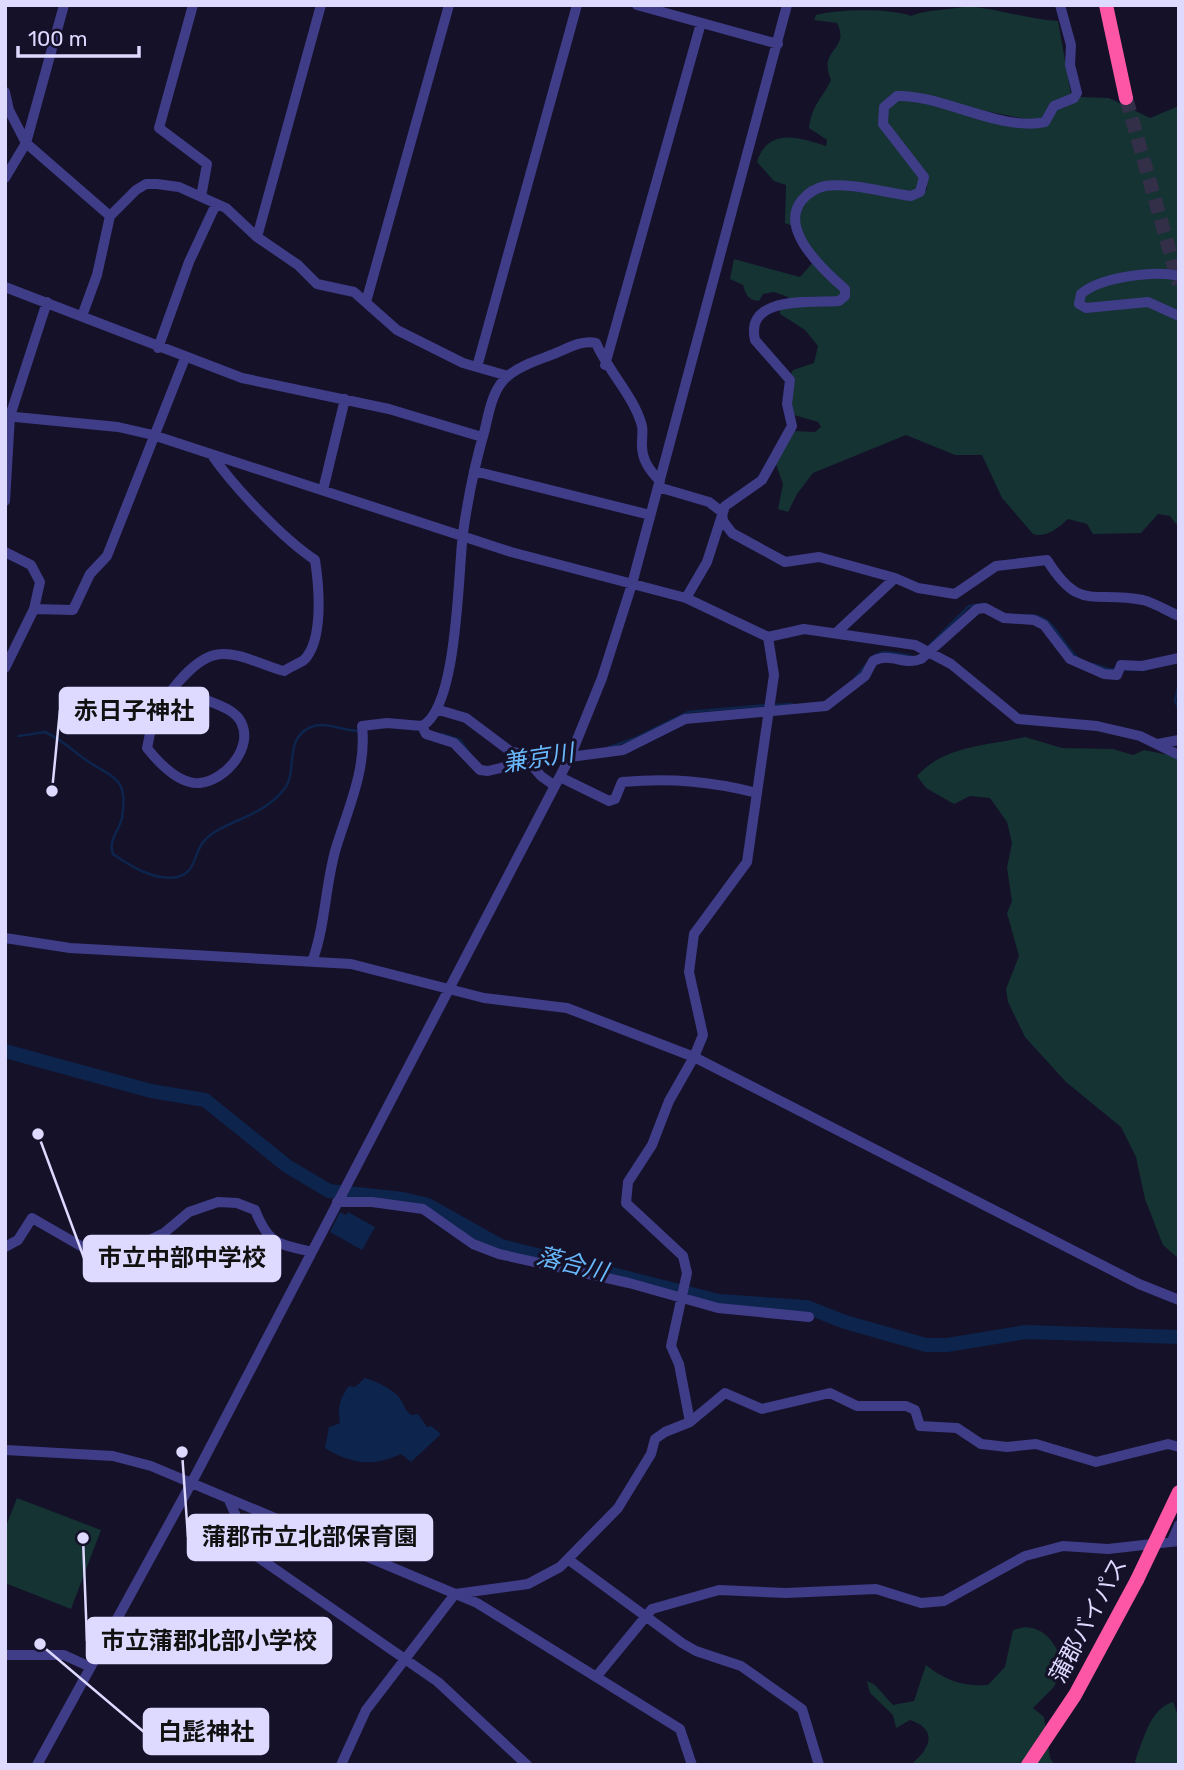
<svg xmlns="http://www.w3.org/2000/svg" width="1184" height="1770" font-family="Rubik,'Noto Sans JP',sans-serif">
<rect width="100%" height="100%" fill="#151129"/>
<path fill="#143332" d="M967,6C999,9 1026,19 1058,21L1071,94L1045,119L1036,121L895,93L888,97L880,111L922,178V186L910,193L815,187L793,226L785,223L786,185L774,181L757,162C768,126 801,138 826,146L827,140L809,128C813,102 821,101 831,80C817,48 851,51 837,23L814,20L816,15C837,9 892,8 911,16C931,8 948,11 967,6Z
M1079,97L1109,98L1150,118L1179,106V528L1170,516L1158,514L1141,533L1093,534L1087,524L1068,519C1058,528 1047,538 1033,534L1002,498L982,455H955L906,435L813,473L797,494L788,512L778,509L783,484L776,464L792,431L815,432L821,427L818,422L794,415L789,406L791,374L793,370L814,363L818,346L805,330L780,314V308L847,299L802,235L798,215L806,198L829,188L921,195L927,189V176L891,133L884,114L896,98L1035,126L1054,110Z
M734,259L800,277L814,261L843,290L839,298L789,302L788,297L774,292L763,294L759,301C748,300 746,295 743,285L730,279Z
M1025,737L1062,748L1113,749L1133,755L1144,750L1179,757V1259L1163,1245L1145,1199L1136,1157L1121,1127L1066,1082L1025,1037L1008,1002L1006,989L1019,956L1007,913L1012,901L1007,868L1012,843L1007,822L990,798L970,796L954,804L926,788L917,776C945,745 988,746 1025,737Z
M17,1498L101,1530L71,1609L5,1583V1529Z
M1025,1627C1048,1628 1059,1648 1064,1670L1053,1688L1033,1708L1044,1717L1050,1758L1055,1765H910C929,1751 940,1730 910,1720L896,1728L893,1715L870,1693L867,1681L875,1685L893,1705L914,1701L926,1665C944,1680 964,1687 988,1685L1005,1667L1013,1630Z
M1173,1702L1179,1718V1765H1137L1135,1761C1143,1741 1150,1708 1173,1702Z"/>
<path fill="#0d244c" d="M340,1212L346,1215L348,1212L375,1227L362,1250L330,1232Z
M365,1378C376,1381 395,1390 401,1400C405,1407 405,1410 411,1415L418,1414L427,1427L431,1426L441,1434L411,1462L401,1454C373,1467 350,1464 325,1448L329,1427L340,1423C337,1408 340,1398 349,1386L355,1387Z"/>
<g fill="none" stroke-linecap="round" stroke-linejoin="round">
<path stroke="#0d244c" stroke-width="2.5" d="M1027,615C1054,613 1060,643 1078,658
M928,647L969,606L984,604
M1093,664L1108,669L1145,670
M856,677C879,650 874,649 911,656
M1179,683L1175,701L1179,710
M774,705L792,704
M442,734L460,740L469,753
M19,736L45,732C61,739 72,750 86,760C112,778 129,776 122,818C119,831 108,840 113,854C130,866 154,881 177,877C197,873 193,852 205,840C224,820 263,818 285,788C298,771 283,739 311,727C324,721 345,731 359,731
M607,748L635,738L688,712L767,705
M528,756L569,750"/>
<path stroke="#0d244c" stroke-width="14" d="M5,1051L151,1091L205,1100L287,1166L329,1191L403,1199L428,1205L501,1246L695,1295L719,1301L807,1307L845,1322L926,1345H947L1026,1332L1179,1337"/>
<path stroke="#332f49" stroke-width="14" stroke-dasharray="14 7" stroke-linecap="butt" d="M1126,98L1179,284"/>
<path stroke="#3f3c88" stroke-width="10" d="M193,5L159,128L207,164L201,197
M637,5L778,44
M5,92L9,110L26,143L110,216
M5,178L26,143L64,5
M257,237L321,5
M1179,276C1155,270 1100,277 1081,294L1079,304L1086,308L1148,302L1179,316
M5,287L242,378L389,409L482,437
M366,302L449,5
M82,316L97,275L110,216L136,190L146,184H157L179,187L226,208L257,237L298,265L317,284L354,292L397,330L463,363L508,376
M158,348L189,262L216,204
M605,365L701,23
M477,367L577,5
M5,416L118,427L153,435L511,552L686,598L768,637L804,629L915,645L951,664L1018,719L1097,726L1140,736L1179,755
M474,471L650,515
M658,487L709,502L722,512L723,521L732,533L785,562L819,557L895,578
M323,490L345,399
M5,501L10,416L47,302
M5,552L31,565L40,582L34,609L5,668
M686,598L707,562L725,506L762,480L792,426L787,404L790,380L755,340C745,295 811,303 839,301L845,296V289C824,271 778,229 802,200C808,193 816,188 825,186C848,182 887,193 911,196L920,192L924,177L883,124L884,107L897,96C940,94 1001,132 1045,122L1054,106L1074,98L1077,93L1070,65L1071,45L1060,5
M34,609L73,610L90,574L107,556L185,358
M836,633L895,578L918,588L955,594L996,566L1047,560C1080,613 1093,590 1143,600C1155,603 1167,611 1179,616
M195,707L209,701C220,706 235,710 241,722C254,747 226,780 200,783C179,785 159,763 147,748C149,740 150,730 153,721C161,700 192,660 215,655C237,650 263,666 284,671C290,667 298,664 304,660C324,640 319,586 315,560C282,538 234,487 211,454
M439,710L466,718L510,751L522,754L541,776L555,786
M422,726L426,734L454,743L480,770L488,771L530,761
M1158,744L1179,740
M570,757L623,750L685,719L826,706L865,676L873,661C890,652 905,666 921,659L977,609L985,608L1004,618L1034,620L1044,625L1070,659L1104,674L1117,675L1121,665L1142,666L1179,658
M560,777L609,801L615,799L622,782C671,778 710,781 757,793
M5,938L70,948L351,964L484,998L567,1008L694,1057L1139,1284L1179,1300
M313,959C326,923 325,885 336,848C348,809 367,768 362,726L387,723L422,726C458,708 458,572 463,533C468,498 475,463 485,429C489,411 493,388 508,376C519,366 538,360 551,355C565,350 582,339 596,343C608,371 634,396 642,426C643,431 642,437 642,442C641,459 649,470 660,481
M337,1202H372L423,1209L473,1244L499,1254L629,1283L718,1308L809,1317
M5,1247L18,1240L32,1218L86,1249L144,1243L164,1233L189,1212L218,1202L237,1203L255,1210C269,1245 277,1243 312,1252
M690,1422L679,1364L671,1346L687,1273L683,1256L626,1203L628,1182L652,1145L669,1101L694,1057L703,1035L689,972L694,934L747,862L774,675L768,637
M5,1450L113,1456L151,1466L477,1603L680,1729L692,1765
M229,1500L252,1553L438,1682L527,1765
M1172,1541L1179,1525
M569,1560L682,1643L696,1651L741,1666L802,1709L819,1765
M5,1655H64L90,1667
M596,1677L652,1609L719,1590L786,1593L876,1589L921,1603L944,1601L1025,1556L1063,1546L1108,1549L1179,1541
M37,1765L192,1482L570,757L602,678L632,584L787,5
M341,1765L366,1710L455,1594L528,1584L560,1567L618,1508L651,1454L655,1439L665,1432L690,1422L725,1393L762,1409L830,1393L857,1406H906L915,1410L920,1426L957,1428L981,1444L1007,1447L1036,1444L1096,1462L1168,1444L1179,1447"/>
<path stroke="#fd56a6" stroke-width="14" d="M1106,5L1126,98
M1028,1765L1075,1695L1137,1580"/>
<path stroke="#fd56a6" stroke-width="14" d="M1137,1580L1179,1492"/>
</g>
<g text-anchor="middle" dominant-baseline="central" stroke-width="6" stroke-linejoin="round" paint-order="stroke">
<g font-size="23" fill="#ded9ff" stroke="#151129">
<text transform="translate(1088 1620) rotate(-62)">蒲郡バイパス</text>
</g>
<g font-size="24" font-style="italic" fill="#69b9fd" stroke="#151129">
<text transform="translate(538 758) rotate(-9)">兼京川</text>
<text transform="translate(572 1264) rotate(14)">落合川</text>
</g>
</g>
<path fill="none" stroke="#ded9ff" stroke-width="2.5" d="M52 791L60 710M38 1134L84 1258M182 1452L188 1537M83 1538L87 1641M40 1644L144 1732"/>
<g fill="#ded9ff" stroke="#151129" stroke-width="2.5">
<circle cx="52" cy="791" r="7"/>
<circle cx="38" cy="1134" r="7"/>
<circle cx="182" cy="1452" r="7"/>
<circle cx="83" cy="1538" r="7"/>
<circle cx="40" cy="1644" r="7"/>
</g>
<g fill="#ded9ff" stroke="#ded9ff" stroke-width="2.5">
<rect x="60" y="688" width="148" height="45" rx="7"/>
<rect x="84" y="1236" width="196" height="45" rx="7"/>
<rect x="188" y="1515" width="244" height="45" rx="7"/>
<rect x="87" y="1618" width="244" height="45" rx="7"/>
<rect x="144" y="1709" width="124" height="45" rx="7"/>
</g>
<g font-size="24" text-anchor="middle" font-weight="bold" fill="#111">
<text x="134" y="719">赤日子神社</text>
<text x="182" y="1266">市立中部中学校</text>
<text x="310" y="1545">蒲郡市立北部保育園</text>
<text x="209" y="1649">市立蒲郡北部小学校</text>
<text x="206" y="1740">白髭神社</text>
</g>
<rect width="1184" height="1770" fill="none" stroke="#ded9ff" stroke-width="14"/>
<path d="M18 46v10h121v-10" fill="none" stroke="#ded9ff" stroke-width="3.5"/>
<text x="28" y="46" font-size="21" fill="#ded9ff" stroke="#151129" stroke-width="5" paint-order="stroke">100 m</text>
</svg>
